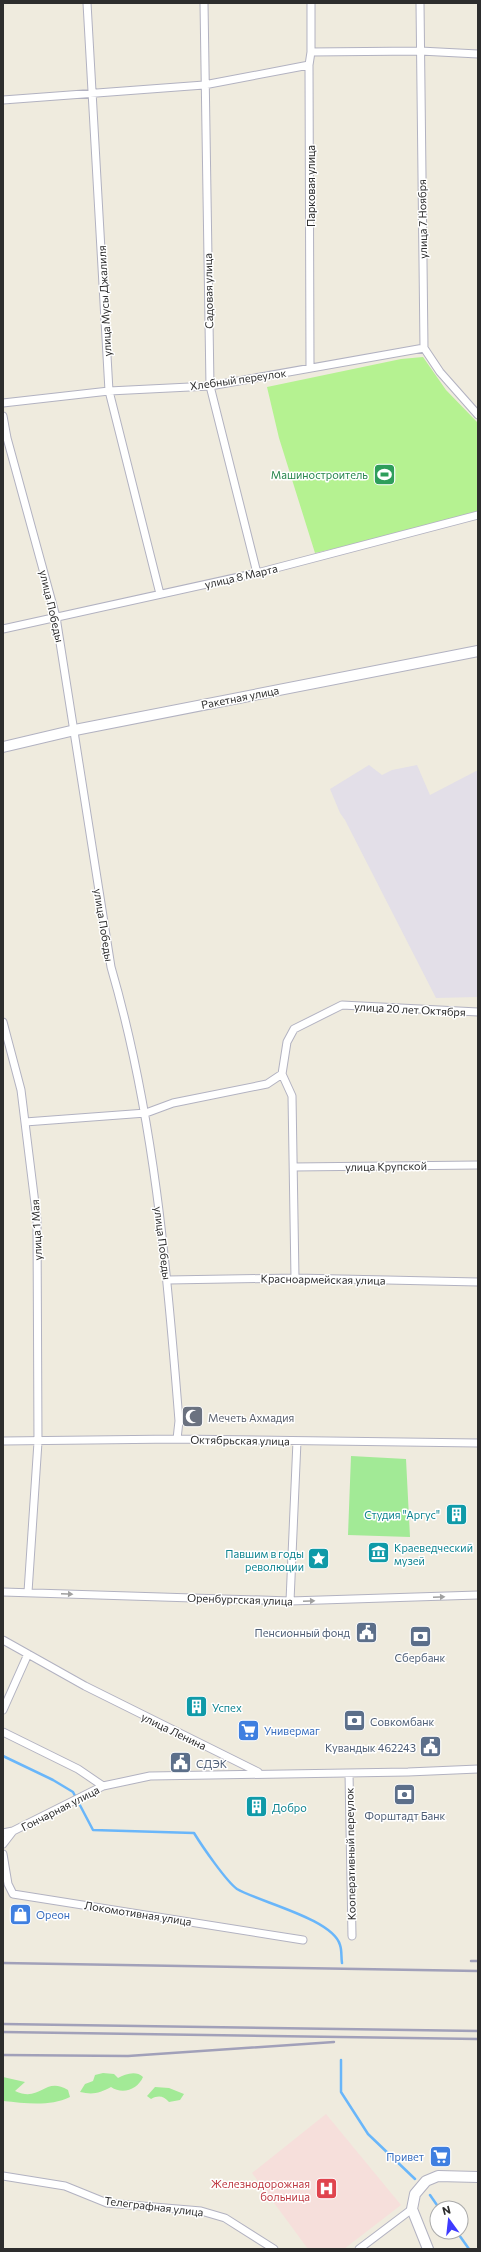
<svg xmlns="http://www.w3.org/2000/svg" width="481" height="2252" font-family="Commissioner,sans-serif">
<rect width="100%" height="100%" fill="#efebde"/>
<path fill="#e3dfe8" d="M369,765L382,775L392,770L417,765L430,795L478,770V997L436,998L345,820L340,813L330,789Z"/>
<path fill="#f6dfdb" d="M326,2114L401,2205L344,2249H308L252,2173Z"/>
<path fill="#a2ea96" d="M351,1456L406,1459L410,1537L348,1535Z
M103,2073L114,2074L118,2078C125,2074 136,2070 143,2077C138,2089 123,2095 111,2087C100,2093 93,2095 80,2092L85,2084L93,2081L95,2075Z
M3,2077L25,2082L15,2091C41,2103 44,2076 68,2090L70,2097C49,2107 25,2103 3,2101Z
M155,2087L169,2088L184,2094L180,2100L169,2102C163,2096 159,2095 151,2099L147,2096Z"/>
<path fill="#b5f291" d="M423,357L446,390L478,423V511L470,513L466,518L315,553L279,438L267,387L401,359Z"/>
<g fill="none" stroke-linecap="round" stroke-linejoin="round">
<path stroke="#69b6fa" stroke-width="2.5" d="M3,1756L53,1780L73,1792L93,1830L194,1833C202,1846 226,1881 237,1889C259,1902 333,1919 340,1945C342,1950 341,1957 342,1963
M341,2060V2092L368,2134L415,2179
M430,2195L439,2208
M457,2232L469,2249"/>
<defs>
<path id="street" d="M87,3L109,391L160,594
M204,3L210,386L257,573
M420,3L424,348L440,372L478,415
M311,52L420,51L478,54
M3,100L204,85L309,65
M310,368L309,65L311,52V3
M3,403L109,391L210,386L424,348
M3,416L7,438L56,617L111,967C154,1115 167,1268 179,1421L177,1439
M3,629L257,573L478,515
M3,1022L21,1090L37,1220L38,1442L28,1592
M282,1074L292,1096L295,1278
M25,1122L146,1113L173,1103L267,1084L282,1074L287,1042L294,1029L342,1005L478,1012
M294,1167L478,1165
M168,1280L295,1278L478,1282
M3,1441L177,1439L478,1443
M3,1592L290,1601L478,1595
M290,1601L297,1441
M3,1640L85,1686L258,1772
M3,1710L28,1654
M3,1732L78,1769L103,1786
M349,1773L352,1936
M3,1833L13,1831L103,1786L150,1776L408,1772L478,1769
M3,1844L13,1831
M3,1854L8,1884L13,1894L303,1940
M3,2176L65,2186L107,2203L201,2211L225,2218L274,2249
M359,2249L412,2209"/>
<path id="secondary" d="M3,747L75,730L478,651
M428,2249L412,2209L415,2194L426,2181L438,2176L478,2177"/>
</defs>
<use href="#street" stroke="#b2b2c1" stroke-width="9"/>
<use href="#secondary" stroke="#b2b2c1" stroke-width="12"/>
<use href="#street" stroke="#fff" stroke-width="7"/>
<use href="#secondary" stroke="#fff" stroke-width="10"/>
<path stroke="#a1a0b9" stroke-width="2.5" d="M471,1961H478
M3,1963L478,1971
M3,2024L478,2031
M3,2032L478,2039
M3,2055L128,2056L334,2042"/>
</g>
<defs><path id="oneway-solid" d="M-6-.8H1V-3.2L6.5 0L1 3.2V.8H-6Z"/></defs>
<g fill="#a0a0a0">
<use href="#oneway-solid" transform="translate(67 1594) rotate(2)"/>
<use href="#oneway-solid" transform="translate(439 1597) rotate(-2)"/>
<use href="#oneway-solid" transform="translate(309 1601) rotate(-2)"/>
</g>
<defs>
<symbol id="stadium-square" viewBox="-11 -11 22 22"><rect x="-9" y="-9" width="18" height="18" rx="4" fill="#2e9e5b" stroke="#fff"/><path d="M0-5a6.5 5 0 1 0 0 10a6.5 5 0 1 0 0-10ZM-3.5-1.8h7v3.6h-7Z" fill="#fff"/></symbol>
<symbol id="mosque-square" viewBox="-11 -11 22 22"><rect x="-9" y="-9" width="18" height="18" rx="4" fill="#6b7280" stroke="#fff"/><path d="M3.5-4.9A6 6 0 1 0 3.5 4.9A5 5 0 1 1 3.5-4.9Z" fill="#fff"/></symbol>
<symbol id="building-square" viewBox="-11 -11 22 22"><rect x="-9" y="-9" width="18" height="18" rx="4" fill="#0f9aa8" stroke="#fff"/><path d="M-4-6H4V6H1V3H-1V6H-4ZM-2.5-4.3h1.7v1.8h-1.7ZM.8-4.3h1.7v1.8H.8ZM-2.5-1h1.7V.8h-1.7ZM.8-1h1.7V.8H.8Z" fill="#fff"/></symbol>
<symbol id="museum-square" viewBox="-11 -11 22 22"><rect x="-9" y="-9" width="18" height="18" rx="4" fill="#0f9aa8" stroke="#fff"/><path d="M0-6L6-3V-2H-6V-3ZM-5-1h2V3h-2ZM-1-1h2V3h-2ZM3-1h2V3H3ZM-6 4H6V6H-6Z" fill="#fff"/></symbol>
<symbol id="sight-square" viewBox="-11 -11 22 22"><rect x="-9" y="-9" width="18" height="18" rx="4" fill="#0f9aa8" stroke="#fff"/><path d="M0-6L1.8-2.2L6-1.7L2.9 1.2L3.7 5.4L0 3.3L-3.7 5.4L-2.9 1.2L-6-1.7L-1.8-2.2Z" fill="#fff"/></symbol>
<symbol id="civic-square" viewBox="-11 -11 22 22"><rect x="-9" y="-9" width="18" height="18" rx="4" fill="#5c6f8a" stroke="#fff"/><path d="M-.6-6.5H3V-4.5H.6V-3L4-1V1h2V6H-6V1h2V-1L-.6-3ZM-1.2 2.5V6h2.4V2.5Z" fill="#fff"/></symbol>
<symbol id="bank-square" viewBox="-11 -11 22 22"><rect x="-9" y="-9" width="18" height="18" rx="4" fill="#5c6f8a" stroke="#fff"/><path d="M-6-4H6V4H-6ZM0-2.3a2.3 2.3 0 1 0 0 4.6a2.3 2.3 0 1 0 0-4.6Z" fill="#fff"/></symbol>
<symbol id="supermarket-square" viewBox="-11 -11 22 22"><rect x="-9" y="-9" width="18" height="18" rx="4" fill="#3f7fe0" stroke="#fff"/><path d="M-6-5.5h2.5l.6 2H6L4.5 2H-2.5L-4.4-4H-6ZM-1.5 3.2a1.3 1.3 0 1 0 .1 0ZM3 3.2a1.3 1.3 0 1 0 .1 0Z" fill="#fff"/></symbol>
<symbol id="shop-square" viewBox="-11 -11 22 22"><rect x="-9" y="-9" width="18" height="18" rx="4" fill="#3f7fe0" stroke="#fff"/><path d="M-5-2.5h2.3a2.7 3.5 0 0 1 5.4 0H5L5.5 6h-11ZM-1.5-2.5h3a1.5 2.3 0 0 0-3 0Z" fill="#fff"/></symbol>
<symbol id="hospital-square" viewBox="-11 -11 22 22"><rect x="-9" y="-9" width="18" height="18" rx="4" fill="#e0444e" stroke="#fff"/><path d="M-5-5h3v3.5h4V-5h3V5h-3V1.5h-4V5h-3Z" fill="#fff"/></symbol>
</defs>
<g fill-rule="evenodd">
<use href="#stadium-square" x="372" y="462" width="25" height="25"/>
<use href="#mosque-square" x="180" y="1404" width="25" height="25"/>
<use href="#building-square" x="444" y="1502" width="25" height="25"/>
<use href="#museum-square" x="366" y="1540" width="25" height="25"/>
<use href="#sight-square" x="306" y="1546" width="25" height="25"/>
<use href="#civic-square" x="354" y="1620" width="25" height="25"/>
<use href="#bank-square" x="408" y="1624" width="25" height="25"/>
<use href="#building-square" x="184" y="1694" width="25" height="25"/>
<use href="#bank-square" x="342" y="1708" width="25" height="25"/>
<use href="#supermarket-square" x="236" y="1718" width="25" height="25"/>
<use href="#civic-square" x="418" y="1734" width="25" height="25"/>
<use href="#civic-square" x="168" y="1750" width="25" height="25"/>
<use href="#bank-square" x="392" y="1782" width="25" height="25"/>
<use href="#building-square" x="244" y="1794" width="25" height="25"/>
<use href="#shop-square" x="8" y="1902" width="25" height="25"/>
<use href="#supermarket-square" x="428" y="2144" width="25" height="25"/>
<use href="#hospital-square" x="314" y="2176" width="25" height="25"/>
</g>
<g text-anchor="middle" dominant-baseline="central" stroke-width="3" stroke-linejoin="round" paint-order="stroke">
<g font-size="11" fill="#2d2d2d" stroke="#fff">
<text transform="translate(310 186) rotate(-90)">Парковая улица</text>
<text transform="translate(422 219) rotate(-91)">улица 7 Ноября</text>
<text transform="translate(208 291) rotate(-91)">Садовая улица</text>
<text transform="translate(104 301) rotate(-93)">улица Мусы Джалиля</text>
<text transform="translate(238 379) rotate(-8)">Хлебный переулок</text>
<text transform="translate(241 576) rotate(-13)">улица 8 Марта</text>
<text transform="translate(52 606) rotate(77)">улица Победы</text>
<text transform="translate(240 697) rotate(-11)">Ракетная улица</text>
<text transform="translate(104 925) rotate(81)">улица Победы</text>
<text transform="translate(410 1009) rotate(3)">улица 20 лет Октября</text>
<text transform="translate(386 1166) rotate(-1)">улица Крупской</text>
<text transform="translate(36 1230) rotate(-93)">улица 1 Мая</text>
<text transform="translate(163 1243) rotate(83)">улица Победы</text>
<text transform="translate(323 1279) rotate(1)">Красноармейская улица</text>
<text transform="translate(240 1440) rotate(1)">Октябрьская улица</text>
<text transform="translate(240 1599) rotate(2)">Оренбургская улица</text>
<text transform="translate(174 1731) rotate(26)">улица Ленина</text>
<text transform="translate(60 1808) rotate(-27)">Гончарная улица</text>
<text transform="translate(350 1854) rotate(-91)">Кооперативный переулок</text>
<text transform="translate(138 1913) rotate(9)">Локомотивная улица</text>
<text transform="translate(154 2206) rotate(7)">Телеграфная улица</text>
</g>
<g font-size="11" fill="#27864d" stroke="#fff" text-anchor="end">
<text x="368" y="474">Машиностроитель</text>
</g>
<g font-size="11" fill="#5b616d" stroke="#fff" text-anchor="start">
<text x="208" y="1417">Мечеть Ахмадия</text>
</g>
<g font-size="11" fill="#0d838f" stroke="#fff" text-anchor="start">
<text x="440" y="1514" text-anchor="end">Студия "Аргус"</text>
<text x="394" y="1547">Краеведческий<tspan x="394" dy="13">музей</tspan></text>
<text x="304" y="1553" text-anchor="end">Павшим в годы<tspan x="304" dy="13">революции</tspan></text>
<text x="212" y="1707">Успех</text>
<text x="272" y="1807">Добро</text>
</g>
<g font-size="11" fill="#4e5e75" stroke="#fff" text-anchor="end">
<text x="350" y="1632">Пенсионный фонд</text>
<text x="420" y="1657" text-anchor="middle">Сбербанк</text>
<text x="370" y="1721" text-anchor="start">Совкомбанк</text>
<text x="416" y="1747">Кувандык 462243</text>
<text x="196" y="1763" text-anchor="start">СДЭК</text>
<text x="405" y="1815" text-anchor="middle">Форштадт Банк</text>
</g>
<g font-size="11" fill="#366cbe" stroke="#fff" text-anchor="start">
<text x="264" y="1730">Универмаг</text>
<text x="36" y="1914">Ореон</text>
<text x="424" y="2156" text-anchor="end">Привет</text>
</g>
<g font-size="11" fill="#be3a42" stroke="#fff" text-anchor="end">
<text x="310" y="2183">Железнодорожная<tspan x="310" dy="13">больница</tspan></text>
</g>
</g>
<rect width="481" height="2252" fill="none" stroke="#2d2d2d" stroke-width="8"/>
<g transform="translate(449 2220) rotate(345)"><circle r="19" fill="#ffffff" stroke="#ababab"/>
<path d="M0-3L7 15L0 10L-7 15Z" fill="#3f3bff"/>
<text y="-6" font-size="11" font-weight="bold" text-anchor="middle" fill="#2d2d2d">N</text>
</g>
</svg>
